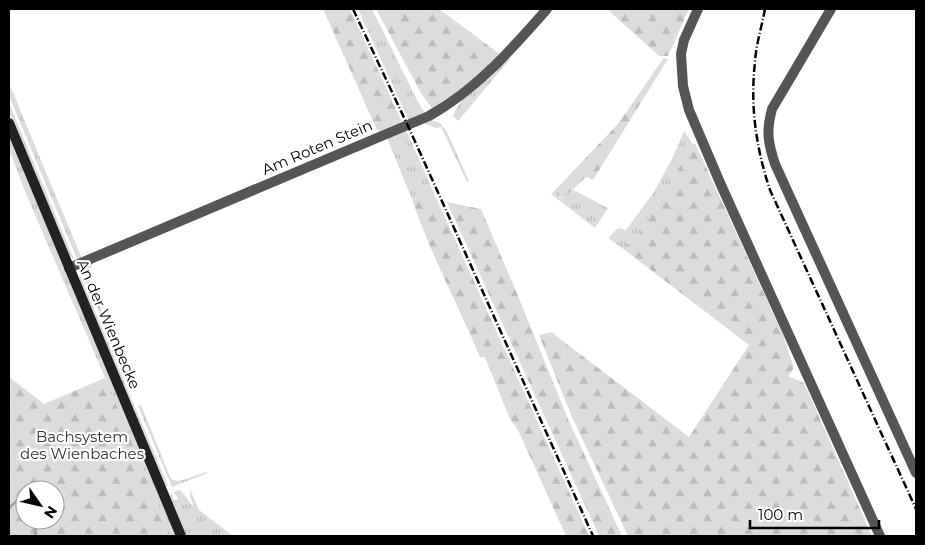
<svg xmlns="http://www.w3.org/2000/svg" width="925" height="545" font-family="Montserrat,sans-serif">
<defs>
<pattern id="grass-tufts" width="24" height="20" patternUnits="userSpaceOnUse" patternTransform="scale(1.25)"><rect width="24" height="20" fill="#dcdcdc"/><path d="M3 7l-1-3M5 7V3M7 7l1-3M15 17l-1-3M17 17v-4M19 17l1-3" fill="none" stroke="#bbb"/></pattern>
<pattern id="forest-firs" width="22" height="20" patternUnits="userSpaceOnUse" patternTransform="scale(1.25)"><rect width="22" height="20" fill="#dcdcdc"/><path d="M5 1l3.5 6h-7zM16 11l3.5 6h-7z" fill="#bbb"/></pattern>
</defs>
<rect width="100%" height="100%" fill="#fff"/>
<path fill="url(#grass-tufts)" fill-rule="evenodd" d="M358,9H372L416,98L425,113L409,121Z
M512,57L458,121L453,116C462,92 491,72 512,57Z
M663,59H668L645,96L625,114Z
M9,83L82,259H77L9,96Z
M9,103L73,257V259L68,253L9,111Z
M430,120L440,123L447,132L469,181L467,182L441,127L436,128L423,123Z
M406,130L438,202L412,199L387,138Z
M684,131L693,144L643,229L622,248L608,238L618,228L626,230L654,192L673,157Z
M9,135L163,503L172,494L174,500L178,499L174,492L179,490C185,493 187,501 194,506L190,497V489L199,510L233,536H9L41,405L106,380L27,196L9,150ZM25,490H55V520H25Z
M559,186V197L564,198L573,190L608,208L595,228L551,194Z
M93,263L88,273L91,285L108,326L106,328L81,271L84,265Z
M79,273L169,488L164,484L80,281Z
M141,405L171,479L178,481L186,479L206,472L208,473L172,487L138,406Z"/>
<path fill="url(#forest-firs)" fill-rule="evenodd" d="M323,9H350L401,120L399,123L380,131L377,130Z
M376,9H439L501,55L486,70L436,108H432L422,95Z
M607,9H689L668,56H659Z
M645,96L593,180L586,177L564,198L559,196V186L617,125L625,114Z
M695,143L783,335L794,368L788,376L804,383L872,536H628L572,417L539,335L551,332L689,437L749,345L622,248L643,229L693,144Z
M412,199L438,202L589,536H566L518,430L510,419L485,357H480C458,304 430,254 412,199Z
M447,202L481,209L516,291L568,419L622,536H599Z
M9,377L44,404L105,378L171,536H9ZM25,490H55V520H25Z"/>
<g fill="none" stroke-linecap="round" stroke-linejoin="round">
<path stroke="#a3a3a3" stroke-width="2.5" d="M9,508L22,496L25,497
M35,536L37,520"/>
<path stroke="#555" stroke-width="10" d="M698,9L684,40L681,54L683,86L689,110L721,185L880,536
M831,9L772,109C766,131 768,143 775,164L916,473
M69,268L429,116C476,90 512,49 547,9"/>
<path stroke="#222" stroke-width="10" d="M9,123L181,536"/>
<path stroke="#000" stroke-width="2.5" stroke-dasharray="8 2.5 1 2.5" stroke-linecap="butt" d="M353,9L408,126L593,536
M765,9C762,26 756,44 755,62C750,106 756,148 770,190L916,509"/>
</g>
<g text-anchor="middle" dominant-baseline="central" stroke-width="4.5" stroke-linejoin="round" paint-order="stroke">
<g font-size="15" fill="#000" stroke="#fff">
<text transform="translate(317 147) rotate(-23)">Am Roten Stein</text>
<text transform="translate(109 324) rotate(67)">An der Wienbecke</text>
</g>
<g font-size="15" fill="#333" stroke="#fff">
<text x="82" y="436">Bachsystem<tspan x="82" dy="17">des Wienbaches</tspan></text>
</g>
</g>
<rect width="925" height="545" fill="none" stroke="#000000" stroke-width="20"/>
<g transform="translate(40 505) rotate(124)"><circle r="24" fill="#ffffff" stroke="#999999"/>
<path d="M0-4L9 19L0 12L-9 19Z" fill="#000000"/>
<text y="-8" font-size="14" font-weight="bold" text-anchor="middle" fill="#000000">N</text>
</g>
<path d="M750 520v8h129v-8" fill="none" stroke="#000000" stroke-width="2.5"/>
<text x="758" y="520" font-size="15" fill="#000000" stroke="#ffffff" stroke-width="4" paint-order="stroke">100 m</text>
</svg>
